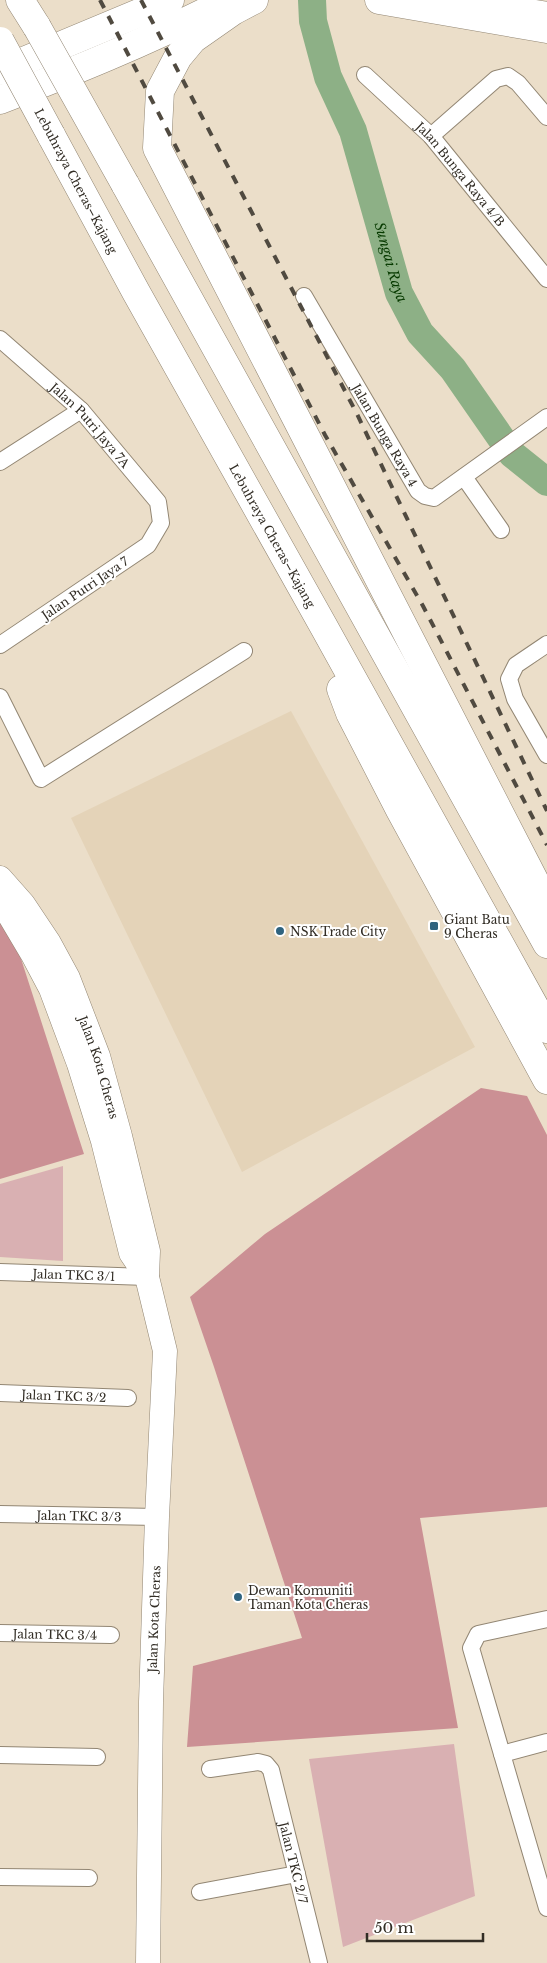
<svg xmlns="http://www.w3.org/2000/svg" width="547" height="1963" font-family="'Libre Baskerville',serif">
<rect width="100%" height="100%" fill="#ebdec9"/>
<path fill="#e4d3b8" d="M291,711L475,1047L242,1172L71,818Z"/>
<path fill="#d9b0b2" d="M63,1166V1261L0,1257V1184Z
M454,1744L475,1896L343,1947L309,1759Z"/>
<path fill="#cb9094" d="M0,922L14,937L84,1154L0,1179Z
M481,1088L527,1096L547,1135V1507L420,1518L458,1728L187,1747L193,1666L302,1638L214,1367L190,1297L265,1234Z"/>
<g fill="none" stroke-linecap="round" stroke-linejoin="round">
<path stroke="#8db086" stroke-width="28" id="s1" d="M312,0L313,21L328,77L353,131L399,293L420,333L453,369L512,454L547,482"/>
<defs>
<g id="street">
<path id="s2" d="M365,75L431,136L547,279"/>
<path d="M431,136L496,79L508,76L518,83L547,117"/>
<path id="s3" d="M304,296L418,491L425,496L434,498L547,417"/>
<path id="s4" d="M0,339L81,410L158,502L161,523L148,545L0,645"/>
<path d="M0,462L81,410"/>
<path d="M464,477L501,530"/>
<path d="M547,644L516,665L509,679L515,699L547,755"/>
<path d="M0,697L41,779L244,651"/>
<path id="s5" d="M0,1272L147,1277"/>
<path id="s6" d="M0,1393L128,1398"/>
<path id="s7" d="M0,1514L157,1517"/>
<path d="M547,1619L478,1634L471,1648L547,1908"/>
<path id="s8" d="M0,1633L111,1635"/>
<path d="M502,1754L547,1742"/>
<path d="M0,1755L97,1757"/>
<path id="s9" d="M210,1769L258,1762L266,1764L271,1770L319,1963"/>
<path d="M0,1877L89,1878"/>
<path d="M200,1892L297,1874"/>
</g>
<g id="secondary">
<path d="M464,0L547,14"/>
<path id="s10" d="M0,878L23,904L49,943L68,978L98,1056L120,1136L148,1251L147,1277L165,1351L157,1517L151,1702L148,1963"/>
<path d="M0,906L10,916L33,955L51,989L79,1064L103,1141L131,1253L147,1277"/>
</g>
<g id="highway">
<path d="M20,0L37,27"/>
<path d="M254,0L233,11L193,39L178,57L160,91L157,148L547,905"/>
<path d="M379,0L547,29"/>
<path d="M0,71L170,0"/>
<path d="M0,100C72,72 144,43 213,8"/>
<path id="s11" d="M51,135L136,292L324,627L547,1029"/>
<path d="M125,184L547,944"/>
<path d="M341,689L350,713L400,810L547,1080"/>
</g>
</defs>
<use href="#street" stroke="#928673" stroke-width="18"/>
<use href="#secondary" stroke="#928673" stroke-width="25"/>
<use href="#highway" stroke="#928673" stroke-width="29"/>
<use href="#street" stroke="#fff" stroke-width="16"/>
<use href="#secondary" stroke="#fff" stroke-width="24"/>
<use href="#highway" stroke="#fff" stroke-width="28"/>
<path stroke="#504a40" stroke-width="4" stroke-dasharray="9 9" stroke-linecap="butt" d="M100,0L325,435L423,606L547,845
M141,0L357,414L547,811"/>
<defs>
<path id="highway-bridge" d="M37,27L125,184
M0,41L51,135"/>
</defs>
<use href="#highway-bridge" stroke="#928673" stroke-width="29" stroke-linecap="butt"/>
<use href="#highway-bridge" stroke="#fff" stroke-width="28"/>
</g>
<g fill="#2f637f" stroke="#fff" stroke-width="2">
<rect x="429" y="921" width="10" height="10" rx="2.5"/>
<circle cx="280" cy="931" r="5"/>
<circle cx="238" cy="1597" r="5"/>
</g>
<g text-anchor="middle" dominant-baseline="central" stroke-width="4" stroke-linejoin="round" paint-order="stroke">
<g font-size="12" fill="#322d25" stroke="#fff">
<text stroke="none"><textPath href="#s2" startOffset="138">Jalan Bunga Raya 4/B</textPath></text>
<text transform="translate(76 181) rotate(62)">Lebuhraya Cheras–Kajang</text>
<text stroke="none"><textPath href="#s4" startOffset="125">Jalan Putri Jaya 7A</textPath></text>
<text stroke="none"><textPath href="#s3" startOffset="161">Jalan Bunga Raya 4</textPath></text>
<text stroke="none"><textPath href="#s11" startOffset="458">Lebuhraya Cheras–Kajang</textPath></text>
<text transform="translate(85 588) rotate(-34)">Jalan Putri Jaya 7</text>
<text stroke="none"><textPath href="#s10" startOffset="216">Jalan Kota Cheras</textPath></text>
<text stroke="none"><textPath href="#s5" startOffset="74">Jalan TKC 3/1</textPath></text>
<text stroke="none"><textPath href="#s6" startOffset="64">Jalan TKC 3/2</textPath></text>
<text stroke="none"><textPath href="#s7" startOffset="79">Jalan TKC 3/3</textPath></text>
<text transform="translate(154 1619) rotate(-88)">Jalan Kota Cheras</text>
<text stroke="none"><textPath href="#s8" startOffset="55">Jalan TKC 3/4</textPath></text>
<text stroke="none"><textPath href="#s9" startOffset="160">Jalan TKC 2/7</textPath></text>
</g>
<g font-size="12" fill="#322d25" stroke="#fff" text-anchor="start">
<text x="444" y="919">Giant Batu<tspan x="444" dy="14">9 Cheras</tspan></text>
<text x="290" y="931">NSK Trade City</text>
<text x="248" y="1590">Dewan Komuniti<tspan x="248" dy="14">Taman Kota Cheras</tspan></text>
</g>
<g font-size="14" font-style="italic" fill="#073a00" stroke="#fff">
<text stroke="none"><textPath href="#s1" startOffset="275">Sungai Raya</textPath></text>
</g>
</g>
<path d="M367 1933v8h116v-8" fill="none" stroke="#322d25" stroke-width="2.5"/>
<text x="374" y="1933" font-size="15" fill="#322d25" stroke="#ffffff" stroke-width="4" paint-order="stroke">50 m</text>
</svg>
